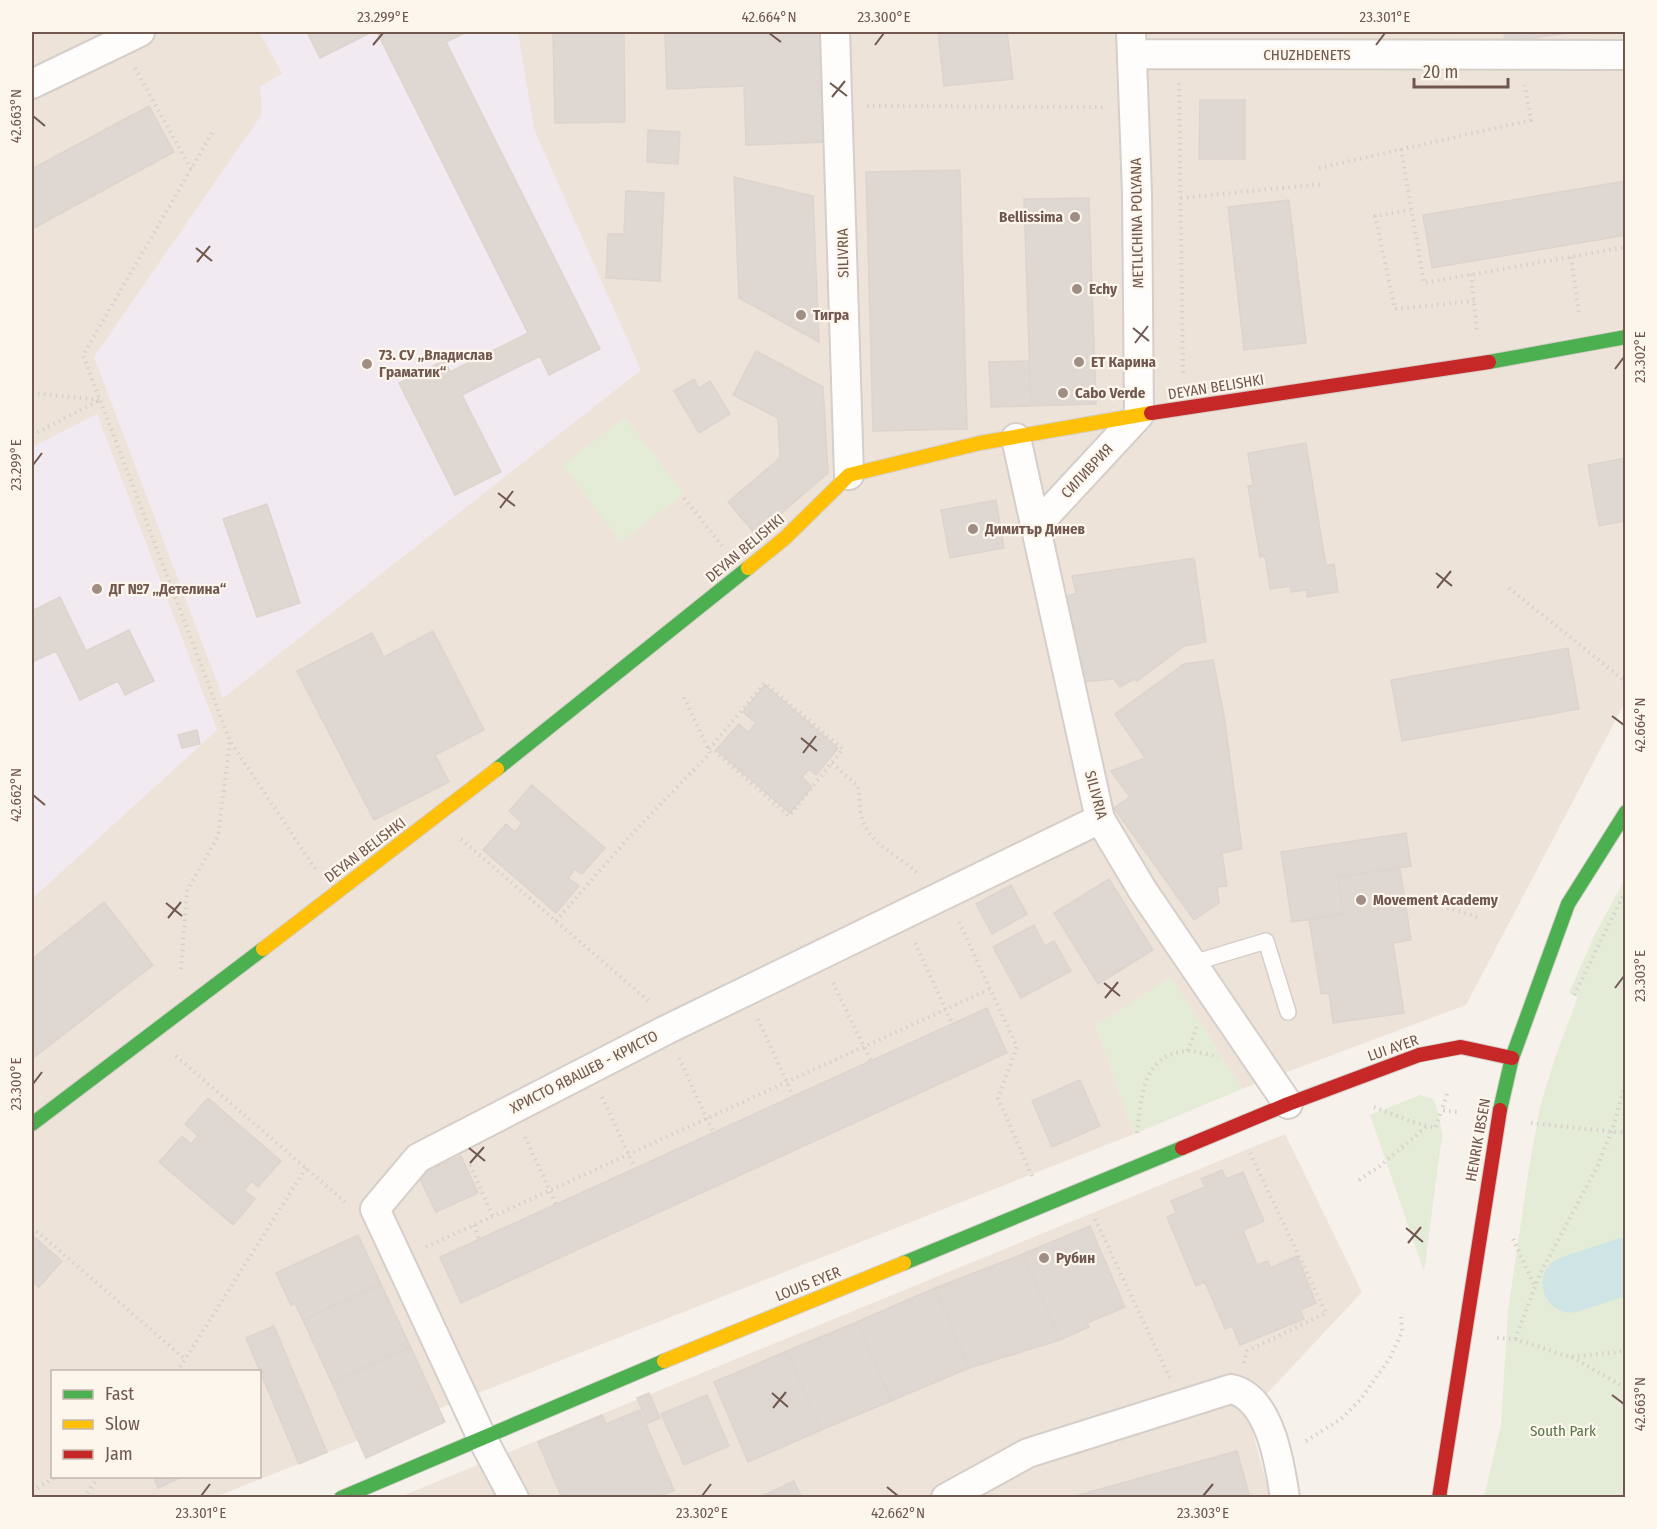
<svg xmlns="http://www.w3.org/2000/svg" width="1657" height="1529" font-family="'Fira Sans Condensed',sans-serif">
<rect width="100%" height="100%" fill="#f6f1eb"/>
<path fill="#eee3d9" fill-rule="evenodd" d="M32,32H1625V702L1466,1005L1242,1089L1171,977L1096,1026L1134,1134L215,1497H32ZM52,1372H260V1476H52Z
M1285,1134L1362,1292L1248,1414L1270,1497L397,1498Z"/>
<path fill="#f2eaf1" d="M259,32H518L534,129L641,370L223,698L94,357L262,114L260,87L282,73Z
M97,414L217,730L32,899V447Z"/>
<path fill="#e4ebd7" d="M625,417L684,494L621,542L562,465Z
M1625,879V1497H1484L1501,1425L1508,1311L1530,1162L1540,1107L1555,1058L1578,997L1569,993L1596,932Z
M1171,977L1242,1089L1134,1134L1096,1026Z
M1420,1095L1433,1099L1439,1114L1442,1136L1424,1271L1370,1115Z"/>
<g fill="none" stroke-linecap="round" stroke-linejoin="round">
<path stroke="#cee4e5" stroke-width="57" d="M1571,1284L1626,1266"/>
</g>
<path fill="#dfd7d1" stroke="#ded4ce" stroke-width="1.5" d="M307,32H372L320,58Z
M377,32H467L446,42L600,349L549,375L540,356L462,395L501,472L455,495L399,383L445,360L450,372L528,333Z
M553,32H624L625,122L555,123Z
M665,32H820L825,142L746,145L744,86L667,89Z
M938,32H1007L1013,79L944,86Z
M1504,32H1576L1505,42Z
M1200,100H1245V159H1199Z
M149,106L174,152L32,229V169Z
M648,130L680,132L678,164L647,162Z
M960,170L967,429L873,431L866,172Z
M734,177L813,196L819,342L739,298Z
M1626,181V235L1432,268L1423,215Z
M626,191L664,193L660,281L606,278L608,234H624Z
M1089,198L1096,404L1031,406L1024,199Z
M1289,200L1306,343L1244,350L1228,207Z
M756,351L823,387L828,473L756,535L728,502L780,458L778,418L733,395Z
M1029,361L1031,406L991,407L989,362Z
M694,379L699,388L710,381L730,414L699,433L674,391Z
M1306,443L1326,566L1334,564L1338,592L1307,597V590L1291,592L1290,586L1270,589L1265,556L1260,557L1248,486L1253,485L1248,453Z
M1626,458V521L1599,526L1588,465Z
M996,500L1004,548L950,558L941,510Z
M267,504L300,603L257,617L223,519Z
M1194,558L1206,642L1184,646L1137,681L1134,679L1120,687L1114,679L1082,682L1064,598L1076,593L1072,576Z
M60,597L86,651L129,630L154,681L125,695L118,681L80,700L56,651L32,662V611Z
M433,631L484,730L435,755L449,782L374,820L297,671L372,633L384,657Z
M1568,648L1579,709L1402,741L1391,680Z
M1213,660L1225,721L1242,849L1222,853L1227,886L1217,887L1219,903L1194,920L1114,808L1130,797L1111,771L1145,758L1115,714L1184,664Z
M765,685L838,748L816,775L809,769L802,777L812,787L790,813L716,750L739,724L748,732L756,723L743,712Z
M197,730L200,744L182,748L178,735Z
M532,785L605,848L582,874L575,869L568,878L579,886L556,913L483,850L506,824L515,832L522,823L509,811Z
M1406,833L1411,866L1338,877L1343,914L1292,922L1281,852Z
M1400,868L1411,940L1393,943L1404,1013L1333,1023L1329,993L1321,994L1309,919L1343,914L1338,877Z
M1109,879L1153,950L1098,984L1054,913Z
M1011,885L1027,914L992,934L976,904Z
M104,902L153,965L32,1059V959Z
M1034,925L1045,946L1054,941L1071,971L1021,998L993,947Z
M987,1008L1007,1053L461,1303L440,1257Z
M1080,1080L1100,1126L1052,1147L1032,1101Z
M208,1098L281,1161L258,1187L252,1181L244,1190L255,1199L233,1225L159,1162L182,1136L191,1144L198,1136L185,1124Z
M461,1156L478,1193L436,1212L418,1175Z
M1222,1170L1226,1179L1243,1172L1264,1221L1243,1230L1257,1265L1268,1261L1270,1268L1297,1256L1316,1303L1300,1310L1304,1319L1240,1345L1232,1326L1225,1329L1205,1282L1196,1286L1167,1217L1176,1213L1171,1201L1205,1187L1201,1179Z
M1090,1226L1125,1307L1087,1323L1089,1327L1060,1340L1023,1254Z
M32,1235L62,1261L39,1287L32,1282Z
M358,1235L381,1284L303,1320L295,1304L291,1305L276,1273Z
M1023,1254L1060,1340L969,1368L935,1288Z
M381,1284L410,1346L332,1383L303,1320Z
M935,1288L969,1368L891,1401L857,1322Z
M857,1322L891,1401L821,1430L787,1351Z
M274,1326L327,1452L299,1464L246,1338Z
M410,1346L445,1422L366,1458L332,1383Z
M787,1351L821,1430L748,1462L714,1382Z
M649,1393L660,1418L648,1423L637,1398Z
M707,1395L729,1446L684,1465L661,1414Z
M640,1410L674,1490L656,1498H562L538,1442L602,1415L606,1424Z
M1237,1451L1250,1498H1072L1079,1495Z
M153,1476H184L158,1488Z
M794,1481L802,1498H758Z"/>
<g fill="none" stroke-linecap="round" stroke-linejoin="round">
<defs>
<path id="lane" d="M1193,963L1266,941L1288,1012"/>
<path id="street" d="M835,32L849,475
M1133,54L1626,55
M32,84L140,32
M1016,438L1100,819L1143,891L1288,1104
M1035,527L1139,415L1137,193L1131,32
M514,1498L482,1438L375,1209L418,1158L666,1030L1100,819
M946,1498L1028,1453L1231,1389C1270,1397 1280,1464 1285,1498"/>
<path id="fast" d="M1489,362L1626,337
M497,769L748,568
M1500,1110L1512,1058L1568,904L1626,812
M32,1124L263,949
M904,1263L1182,1148
M341,1498L664,1361"/>
<path id="slow" d="M748,568L785,538L849,475L980,443L1151,413
M263,949L497,769
M664,1361L904,1263"/>
<path id="jam" d="M1151,413L1489,362
M1182,1148L1288,1104L1419,1055L1461,1047L1512,1058
M1439,1498L1500,1110"/>
</defs>
<use href="#lane" stroke="#d5cec9" stroke-width="18"/>
<use href="#street" stroke="#d5cec9" stroke-width="32"/>
<use href="#fast" stroke="#d5cec8" stroke-width="16"/>
<use href="#slow" stroke="#d5cec8" stroke-width="16"/>
<use href="#jam" stroke="#d5cec8" stroke-width="16"/>
<path stroke="#d7d0cb" stroke-width="4" stroke-dasharray="1.5 4.5" stroke-linecap="butt" d="M135,68L191,169
M1179,83L1183,376
M867,106L1103,107
M212,133L83,355L230,741L316,870
M1401,149L1424,283L1626,247
M1319,168L1531,120L1525,85
M1181,198L1322,184
M1411,210L1375,216L1395,309L1474,301
M1571,257L1579,313
M1471,274L1477,331
M32,393L100,400
M32,435L100,400
M684,498L722,546
M1509,588L1626,682
M709,749L765,683L843,749L789,816L711,748
M832,763L858,786C860,800 859,815 866,828C877,848 903,858 918,874
M461,839L651,1003
M1406,904L1434,903L1477,917
M556,921L630,836L710,753L682,693
M959,922L1017,1047L998,1098L1032,1176
M915,943L952,1023
M181,969L187,891L218,836L230,741
M833,983L871,1061
M1574,995L1626,890
M758,1019L793,1096
M1188,1051L1197,1026
M176,1056L345,1202
M679,1058L713,1132
M1447,1094L1442,1110L1457,1112
M602,1097L635,1168
M1374,1107L1410,1121L1435,1128L1442,1110
M1531,1123L1626,1133
M1137,1133C1141,1098 1142,1055 1186,1051C1196,1050 1208,1055 1218,1057
M525,1137L556,1204
M470,1165L493,1217
M1359,1180L1380,1166L1427,1126
M1095,1219L1170,1378
M474,1225L479,1239
M32,1227L185,1359
M1513,1239L1535,1287
M426,1247L990,989
M1497,1338L1515,1339L1570,1357L1626,1351
M1515,1339L1540,1274L1597,1167L1612,1131L1626,1081
M1572,1357L1626,1388
M1244,1363L1247,1351L1326,1313L1250,1153
M177,1372L306,1168
M1306,1441L1341,1419L1360,1400L1390,1358L1402,1332L1401,1313
M32,1491L57,1476
M84,1498L99,1476"/>
<use href="#lane" stroke="#fefdfc" stroke-width="15"/>
<use href="#street" stroke="#fefdfc" stroke-width="28"/>
<use href="#fast" stroke="#4caf50" stroke-width="14"/>
<use href="#slow" stroke="#ffc107" stroke-width="14"/>
<use href="#jam" stroke="#c62828" stroke-width="14"/>
</g>
<path fill="none" stroke="#71584e" stroke-width="2" d="M769,33L781,42M373,45L383,33M875,45L884,33M1376,45L1385,33M830,83L847,96M832,97L845,81M33,116L45,126M196,248L212,261M197,262L210,246M1133,328L1149,341M1135,343L1148,326M1615,369L1624,357M33,465L42,453M498,493L515,506M500,508L513,491M1436,573L1452,586M1437,588L1451,571M1612,716L1624,725M801,738L817,751M803,753L816,736M33,795L45,805M166,903L182,916M168,918L181,902M1104,983L1120,996M1615,988L1624,976M1105,998L1118,982M33,1084L42,1072M469,1148L485,1161M470,1163L484,1147M1406,1228L1423,1242M1408,1243L1421,1227M772,1393L788,1407M1612,1395L1624,1404M773,1408L786,1392M887,1487L898,1496M201,1496L210,1484M702,1496L711,1484M1203,1496L1213,1484"/>
<g fill="#a08e85" stroke="#fdf6ed" stroke-width="2">
<circle cx="1075" cy="217" r="6"/>
<circle cx="1077" cy="289" r="6"/>
<circle cx="801" cy="315" r="6"/>
<circle cx="1079" cy="362" r="6"/>
<circle cx="367" cy="364" r="6"/>
<circle cx="1063" cy="393" r="6"/>
<circle cx="973" cy="529" r="6"/>
<circle cx="97" cy="589" r="6"/>
<circle cx="1361" cy="900" r="6"/>
<circle cx="1044" cy="1258" r="6"/>
</g>
<g text-anchor="middle" dominant-baseline="central" stroke-width="4.5" stroke-linejoin="round" paint-order="stroke">
<g font-size="15" fill="#71584e" stroke="#fdf6ed">
<text x="1307" y="55">CHUZHDENETS</text>
<text transform="translate(1137 223) rotate(-91)">METLICHINA POLYANA</text>
<text transform="translate(843 253) rotate(-91)">SILIVRIA</text>
<text transform="translate(1216 387) rotate(-9)">DEYAN BELISHKI</text>
<text transform="translate(1087 471) rotate(-47)">СИЛИВРИЯ</text>
<text transform="translate(745 548) rotate(-40)">DEYAN BELISHKI</text>
<text transform="translate(1096 795) rotate(75)">SILIVRIA</text>
<text transform="translate(365 850) rotate(-37)">DEYAN BELISHKI</text>
<text transform="translate(1393 1048) rotate(-19)">LUI AYER</text>
<text transform="translate(584 1072) rotate(-27)">ХРИСТО ЯВАШЕВ - КРИСТО</text>
<text transform="translate(1478 1140) rotate(-80)">HENRIK IBSEN</text>
<text transform="translate(808 1284) rotate(-22)">LOUIS EYER</text>
</g>
<g font-size="15" font-weight="bold" fill="#71584e" stroke="#fdf6ed" text-anchor="start">
<text x="1063" y="217" text-anchor="end">Bellissima</text>
<text x="1089" y="289">Echy</text>
<text x="813" y="315">Тигра</text>
<text x="379" y="355">73. СУ „Владислав<tspan x="379" dy="17">Граматик“</tspan></text>
<text x="1091" y="362">ЕТ Карина</text>
<text x="1075" y="393">Cabo Verde</text>
<text x="985" y="529">Димитър Динев</text>
<text x="109" y="589">ДГ №7 „Детелина“</text>
<text x="1373" y="900">Movement Academy</text>
<text x="1056" y="1258">Рубин</text>
</g>
<g font-size="15" fill="#587647" stroke="#fdf6ed">
<text x="1563" y="1431">South Park</text>
</g>
</g>
<rect width="1657" height="1529" fill="none" stroke="#fdf6ed" stroke-width="66"/>
<rect x="51" y="1370" width="210" height="108" fill="#fdf6ed" stroke="#c5b7ad" stroke-width="1.5"/>
<rect x="63" y="1390" width="30" height="9" fill="#4caf50" stroke="#c5b7ad" stroke-width="1.5"/>
<text x="105" y="1400" font-size="18" fill="#71584e">Fast</text>
<rect x="63" y="1420" width="30" height="9" fill="#ffc107" stroke="#c5b7ad" stroke-width="1.5"/>
<text x="105" y="1430" font-size="18" fill="#71584e">Slow</text>
<rect x="63" y="1450" width="30" height="9" fill="#c62828" stroke="#c5b7ad" stroke-width="1.5"/>
<text x="105" y="1460" font-size="18" fill="#71584e">Jam</text>
<path d="M1414 78v9h94v-9" fill="none" stroke="#71584e" stroke-width="3"/>
<text x="1423" y="78" font-size="18" fill="#71584e" stroke="#fdf6ed" stroke-width="4.5" paint-order="stroke">20 m</text>
<rect x="33" y="33" width="1591" height="1463" fill="none" stroke="#71584e" stroke-width="2"/>
<g font-size="15" text-anchor="middle" fill="#71584e">
<text x="383" y="22">23.299°E</text>
<text x="769" y="22">42.664°N</text>
<text x="884" y="22">23.300°E</text>
<text x="1385" y="22">23.301°E</text>
<text transform="translate(16 116) rotate(-90)" y="5">42.663°N</text>
<text transform="translate(1640 357) rotate(-90)" y="5">23.302°E</text>
<text transform="translate(16 465) rotate(-90)" y="5">23.299°E</text>
<text transform="translate(1640 725) rotate(-90)" y="5">42.664°N</text>
<text transform="translate(16 795) rotate(-90)" y="5">42.662°N</text>
<text transform="translate(1640 976) rotate(-90)" y="5">23.303°E</text>
<text transform="translate(16 1084) rotate(-90)" y="5">23.300°E</text>
<text transform="translate(1640 1404) rotate(-90)" y="5">42.663°N</text>
<text x="201" y="1518">23.301°E</text>
<text x="702" y="1518">23.302°E</text>
<text x="898" y="1518">42.662°N</text>
<text x="1203" y="1518">23.303°E</text>
</g>
</svg>
